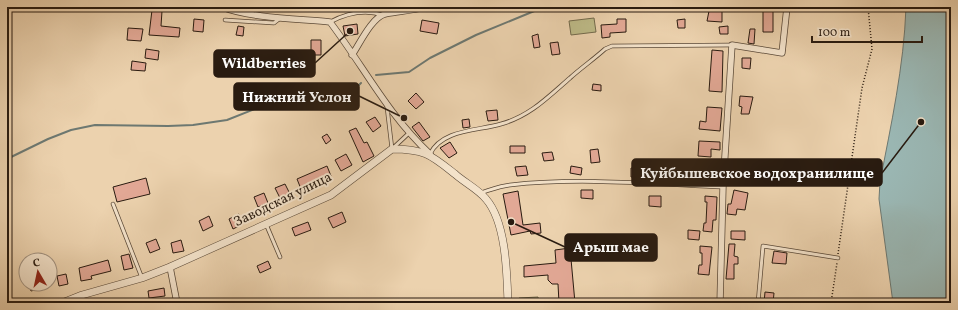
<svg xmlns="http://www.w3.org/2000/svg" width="958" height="310" font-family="Vollkorn,serif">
<rect width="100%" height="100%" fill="#ecd2ae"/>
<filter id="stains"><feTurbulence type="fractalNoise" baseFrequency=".005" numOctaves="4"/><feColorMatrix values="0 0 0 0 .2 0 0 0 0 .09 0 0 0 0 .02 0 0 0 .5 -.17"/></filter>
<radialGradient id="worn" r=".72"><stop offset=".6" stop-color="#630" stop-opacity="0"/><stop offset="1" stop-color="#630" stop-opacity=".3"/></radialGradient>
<path fill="#bdba87" stroke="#736a4c" d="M594,18L596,32L571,35L569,21Z
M538,297L539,303H519V298Z"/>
<path fill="#9ab6b2" stroke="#6d7871" d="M906,7H951V303H893L879,199L880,182C891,125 904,66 906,7Z"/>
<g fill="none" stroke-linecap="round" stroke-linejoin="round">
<path stroke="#6d7871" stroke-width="2" d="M376,75L409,72L430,58L476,35L544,7
M7,159L48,139L71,130L95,125L168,126L193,125L227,120L275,101L332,103L344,99L361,83"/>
</g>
<path fill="#e2a895" stroke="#291b10" d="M763,7H773V32H763Z
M152,10L162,11L161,26L180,28L179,37L149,35Z
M709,11H722V22L707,21Z
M194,19L204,20L203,32L193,31Z
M617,19H626V32L610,33V37L602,38L601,25L617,24Z
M685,19V28H678L677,20Z
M422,20L439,23L437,34L420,31Z
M357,24L358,34L345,36L343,26Z
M238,26L244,27L243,36L236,35Z
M728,26V34H720L719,27Z
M128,28L143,29L141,41L127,40Z
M750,29H755L754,44L748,43Z
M538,34L540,47L534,48L532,36Z
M311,40H321V55H311Z
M558,42L560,54L552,55L550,43Z
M146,49L159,51L158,60L145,58Z
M712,50L723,51L722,92L709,91Z
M742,58H751L750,69L742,68Z
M132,61L146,63L145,71L131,70Z
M593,84L601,85V91L592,90Z
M416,93L424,102L416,109L408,101Z
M740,96L753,97L749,114H741L742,107L739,106Z
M707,107L722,108L720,131L699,129L700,121L706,122Z
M497,110L498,120L488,121L486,111Z
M375,117L381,126L373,132L366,122Z
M469,119L470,127L463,128L462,120Z
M419,122L430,137L423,141L412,127Z
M356,128L364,143L367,142L374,156L363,162L349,131Z
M327,134L331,140L326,144L322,137Z
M699,141L720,142V150L711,149V157L698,156Z
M450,142L457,153L449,158L440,148Z
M510,146H525V153H510Z
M598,149L600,162L591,163L590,150Z
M552,152L554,160L544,161L542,153Z
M346,154L352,165L341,171L335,160Z
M327,166L331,176L301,189L297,179Z
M526,166L528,175L517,176L515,167Z
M571,166L582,168L581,175L570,173Z
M631,168L649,169V178L631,177Z
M146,178L150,194L117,202L113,187Z
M285,184L290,194L280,198L275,188Z
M581,190H593V199L581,198Z
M734,190L748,193L745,210L737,209L736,215L727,214L728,204H731Z
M518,191L523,225L540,223L541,233L531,234L530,231L511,235L503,194Z
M264,193L268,203L258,207L254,197Z
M649,196H661V207L649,206Z
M705,196L717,197L716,220H713L712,232L703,231L704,223H706L707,202H705Z
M342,212L346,222L333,228L328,218Z
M239,214L243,224L233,229L229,219Z
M209,216L213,226L203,231L199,221Z
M308,222L311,230L295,236L292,228Z
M688,230L700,231L699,240L688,239Z
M731,231H745V240L731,239Z
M156,239L160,249L150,253L146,243Z
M181,240L184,251L173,253L171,243Z
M729,244H735L734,256L738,257V264H734V279H726Z
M700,246L712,247L709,275L698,274L699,265H702V253H700Z
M570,248L575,303H559L558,284H552L548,280V275L524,277V266L556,263L555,250Z
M774,251L787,253L786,264L772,263Z
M129,254L133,268L124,270L121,256Z
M108,260L111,271L91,276L92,279L81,281L79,268Z
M268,261L271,268L260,273L257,266Z
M66,274L68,284L59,286L57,276Z
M29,284H50V286L31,291Z
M164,288L165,296L149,298L148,291Z
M765,292L774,293L773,303H764Z"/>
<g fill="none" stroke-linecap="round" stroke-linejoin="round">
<defs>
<path id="service" d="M225,20L274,23L279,19
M330,22C347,13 364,9 383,15
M387,107L392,149L408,134
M430,154C442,129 478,131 501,124C530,116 548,97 570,78C581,68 594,59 605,49L612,46L732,45
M480,193C490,190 500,186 510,185C578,177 655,184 723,187
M113,204L142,278
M266,224L280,257
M758,303L763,246L838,258"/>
<path id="minor" d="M222,7C249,18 300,19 330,22C364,67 388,115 430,154
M352,55C359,45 372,17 385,14C398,11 412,11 425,7
M170,267L177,303
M720,303L723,187L732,45L782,53L787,7"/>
<path id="tertiary" d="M62,303L82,295L142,278L170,267L331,195L392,149C425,149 431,155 455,174C465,183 478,189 486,199C506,222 507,273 508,303"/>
</defs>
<use href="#service" stroke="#5a4938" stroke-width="4.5"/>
<use href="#minor" stroke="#5a4938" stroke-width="7"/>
<use href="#tertiary" stroke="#5a4938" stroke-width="8"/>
<path stroke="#291b10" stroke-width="1.5" stroke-dasharray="1 2" stroke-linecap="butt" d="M838,254L862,88L872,49L868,7
M831,303L837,263"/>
<use href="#service" stroke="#f3e2ca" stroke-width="3"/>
<use href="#minor" stroke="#f3e2ca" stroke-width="5.5"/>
<use href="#tertiary" stroke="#f3e2ca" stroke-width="7"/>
</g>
<g text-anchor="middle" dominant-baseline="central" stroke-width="4" stroke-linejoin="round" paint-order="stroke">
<g font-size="14" fill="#291b10" stroke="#f3e2ca">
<text transform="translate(283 200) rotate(-26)">Заводская улица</text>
</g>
</g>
<path fill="none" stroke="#291b10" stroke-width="1.5" d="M350 31L315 63M404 118L359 96M921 122L882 173M511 222L565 247"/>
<g fill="#291b10" stroke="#f3e2ca" stroke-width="1.5">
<circle cx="350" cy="31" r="4"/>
<circle cx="404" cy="118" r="4"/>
<circle cx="921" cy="122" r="4"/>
<circle cx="511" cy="222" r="4"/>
</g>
<g fill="#291b10" stroke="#291b10" stroke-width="1.5">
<rect x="214" y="50" width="101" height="27" rx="4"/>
<rect x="234" y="83" width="125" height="27" rx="4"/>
<rect x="632" y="159" width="250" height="27" rx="4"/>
<rect x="565" y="234" width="92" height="27" rx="4"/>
</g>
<g font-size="15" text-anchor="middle" font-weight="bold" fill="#fff">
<text x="264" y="68">Wildberries</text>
<text x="297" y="102">Нижний Услон</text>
<text x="757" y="178">Куйбышевское водохранилище</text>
<text x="611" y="252">Арыш мае</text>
</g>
<rect width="958" height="310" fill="none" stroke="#ecd2ae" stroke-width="24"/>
<rect x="8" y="8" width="942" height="294" fill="none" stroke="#291b10" stroke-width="2"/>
<rect x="12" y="12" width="934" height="286" fill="none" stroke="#291b10"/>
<g transform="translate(38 272) rotate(351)"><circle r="19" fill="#f3e2ca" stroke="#a29280"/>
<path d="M0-3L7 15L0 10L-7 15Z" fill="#8f2418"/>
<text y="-6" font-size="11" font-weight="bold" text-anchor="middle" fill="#291b10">С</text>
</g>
<path d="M812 36v6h110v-6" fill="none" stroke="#291b10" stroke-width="2"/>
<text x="818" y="36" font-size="12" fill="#291b10" stroke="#f3e2ca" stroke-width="3" paint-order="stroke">100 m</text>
<rect width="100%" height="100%" filter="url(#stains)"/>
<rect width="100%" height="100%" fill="url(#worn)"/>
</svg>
